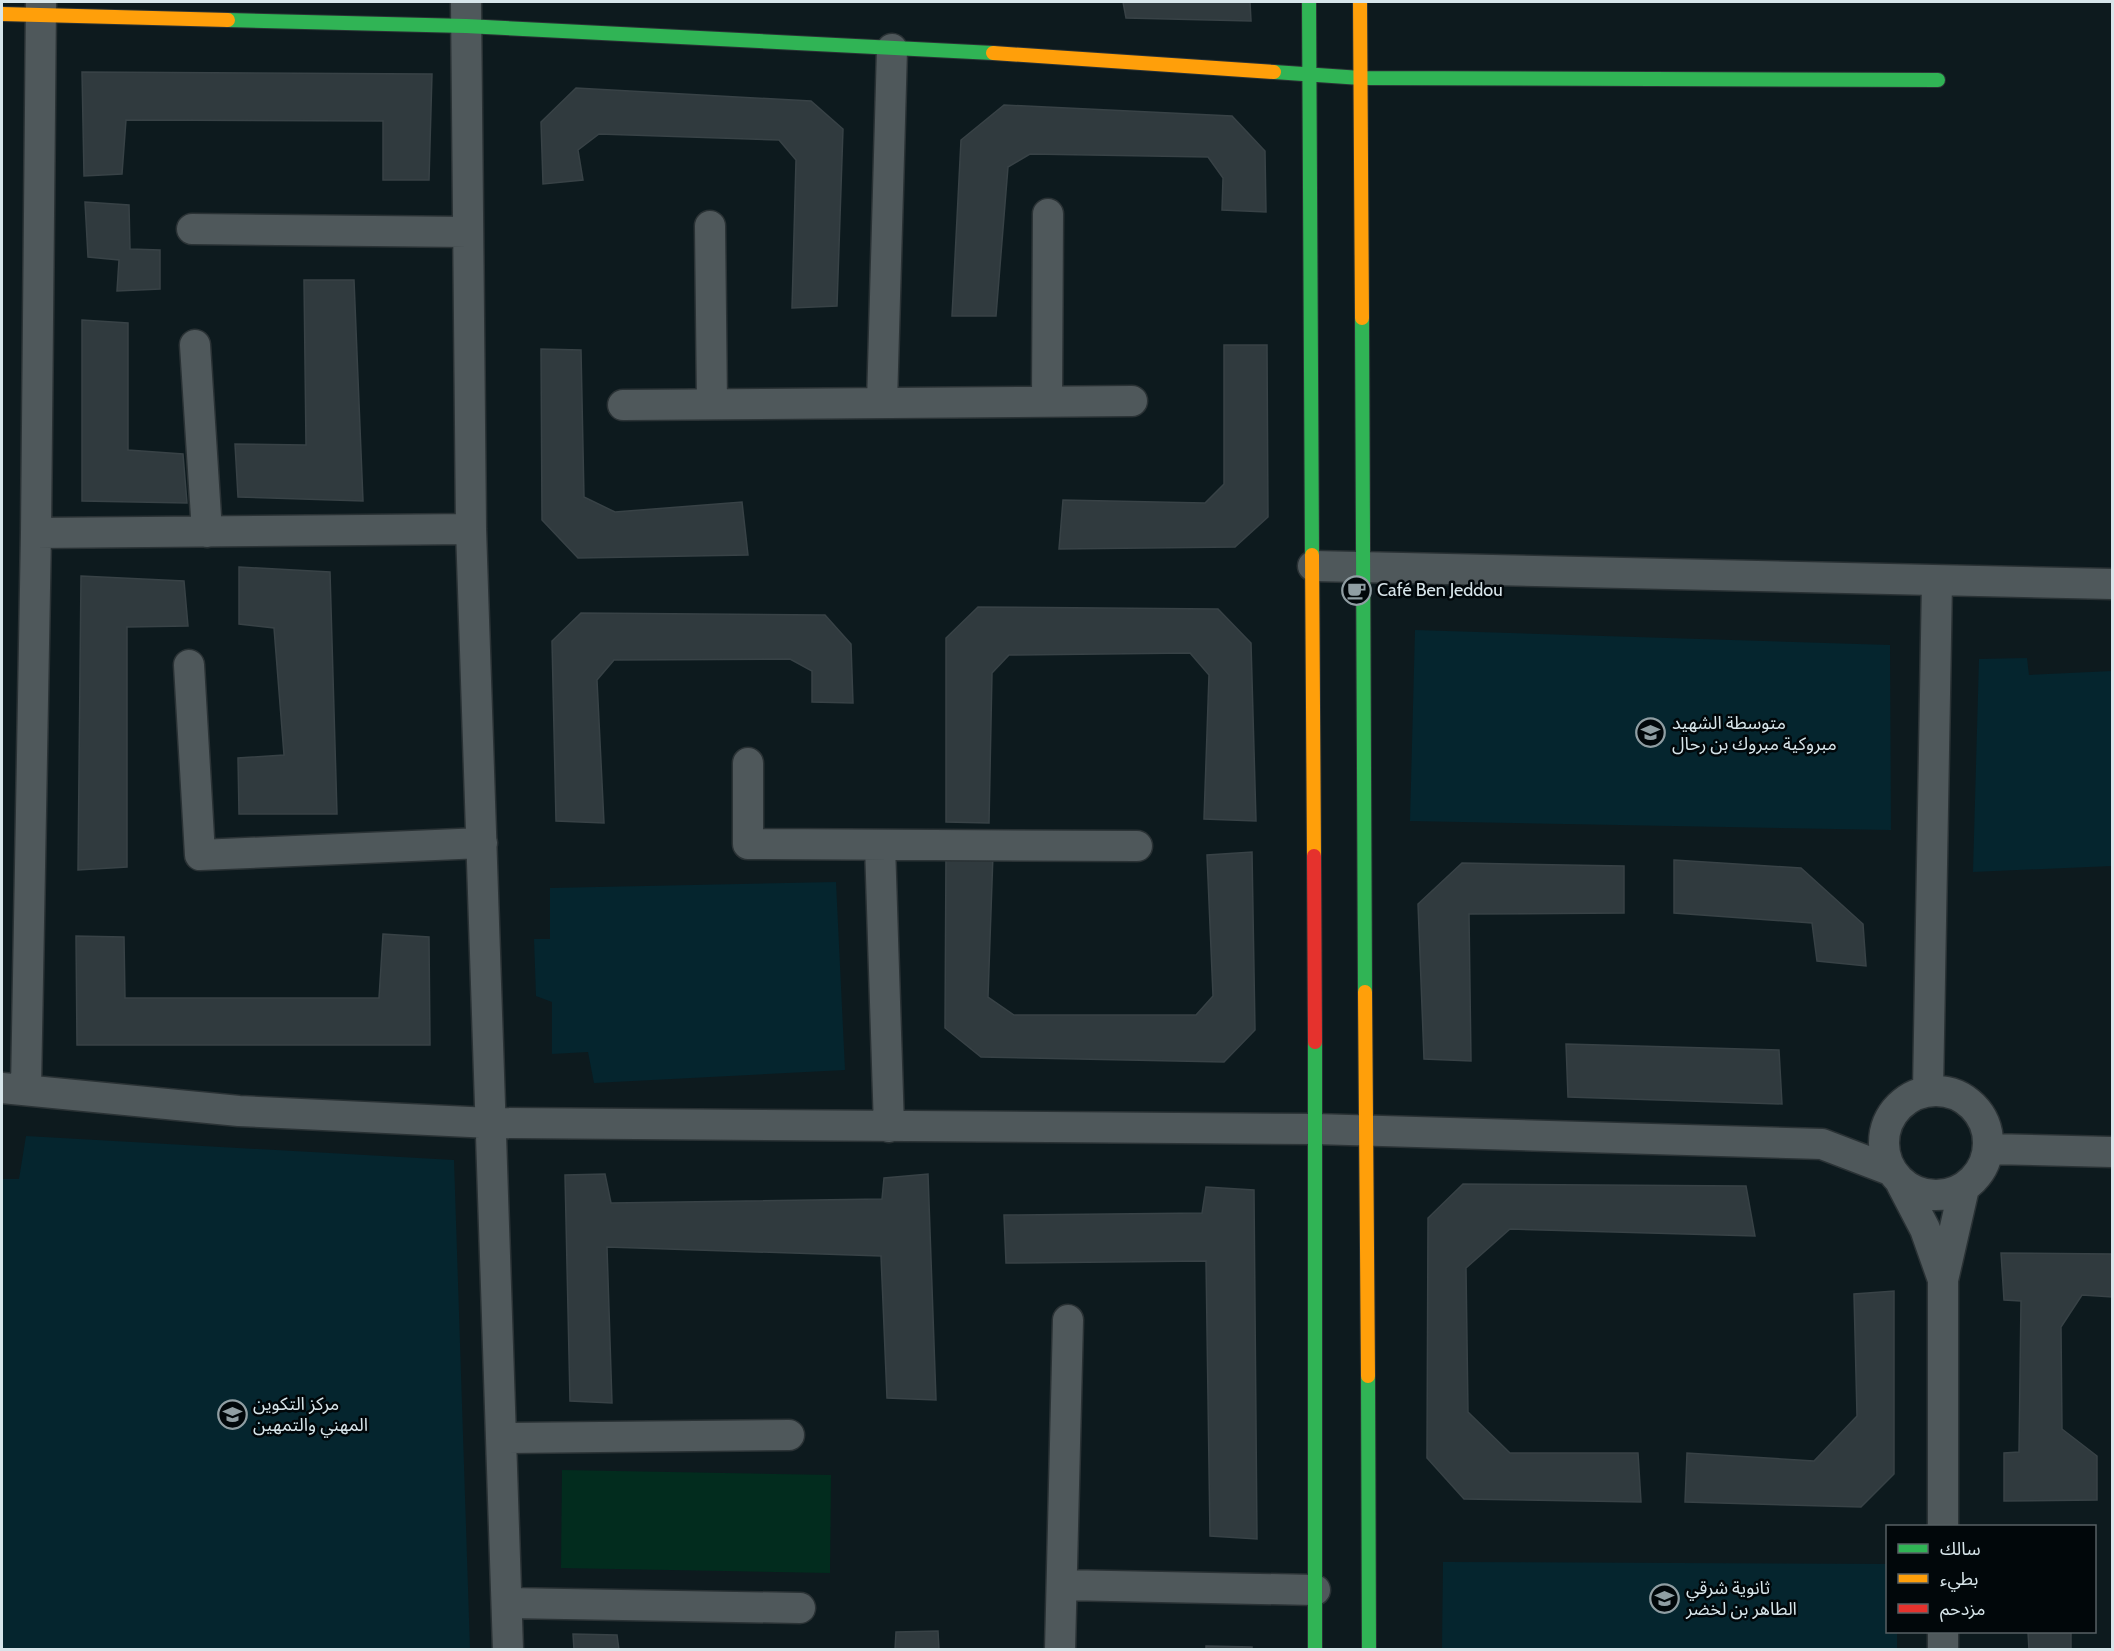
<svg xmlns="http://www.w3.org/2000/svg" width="2114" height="1651" font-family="Cabin,'Noto Sans Arabic',sans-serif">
<rect width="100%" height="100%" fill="#0d1a1e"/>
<path fill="#05252e" d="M1415,630L1890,645L1891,830L1410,821Z
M2027,658L2029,675L2112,671V866L1973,872L1979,659Z
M836,882L845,1070L594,1083L588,1052L552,1054V1002L536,996L534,939H550V888Z
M26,1136L454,1160L470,1649H2V1179H19Z
M1443,1562L1887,1564L1888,1632H1897V1649H1442Z"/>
<path fill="#022c1e" d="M562,1470L831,1475L830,1573L561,1568Z"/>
<path fill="#303a3e" stroke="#384246" stroke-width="1.5" d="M1123,2H1250L1251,21L1126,18Z
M82,72L432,74L429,180H383V121L126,120L122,174L84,176Z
M576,88L811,101L843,129L837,306L792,308L796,160L779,140L599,134L578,150L583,180L543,184L541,122Z
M1004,105L1232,116L1265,151L1266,212L1222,210L1223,178L1208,157L1030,154L1008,167L996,316H952L961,140Z
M85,202L129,205L130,249L160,250V289L117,291L119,260L88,257Z
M304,280H354L363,501L238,497L235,444L306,445Z
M82,320L128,323V450L183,454L187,503L82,501Z
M1224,345H1267L1268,517L1235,547L1059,549L1063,500L1205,503L1224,484Z
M541,349L581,350L584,497L615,512L742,502L748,555L578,558L542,520Z
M239,567L330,572L337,814H239L238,758L284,755L274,628L239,624Z
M81,576L184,581L188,626L127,627V867L78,870Z
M978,607L1218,609L1251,643L1256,821L1204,819L1209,675L1190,653L1009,655L992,673L989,823L946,822V638Z
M581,613L825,615L851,644L853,703L812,702V671L790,659L614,660L597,680L604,823L556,821L552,641Z
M946,852L993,854L988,997L1014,1015H1196L1213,996L1207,855L1252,852L1255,1030L1224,1062L981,1057L945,1028Z
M1674,860L1801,868L1863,924L1866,966L1817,961L1812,923L1674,913Z
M1462,863L1624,866V913L1469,914L1471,1061L1424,1059L1418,904Z
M383,934L429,937L430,1045H77L76,936L124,937L125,998H379Z
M1566,1044L1779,1050L1782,1104L1568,1097Z
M605,1174L611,1203L882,1199L884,1178L928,1174L936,1400L887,1398L881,1256L607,1247L612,1403L570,1401L565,1175Z
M1463,1184L1746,1186L1755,1236L1510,1229L1466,1268L1468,1412L1510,1453H1638L1641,1502L1464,1499L1427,1458L1428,1218Z
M1206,1187L1254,1190L1257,1539L1210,1536L1206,1261L1006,1263L1004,1215L1202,1213Z
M2001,1253L2112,1254V1297L2082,1295L2061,1327L2062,1429L2097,1456V1500L2004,1501V1453L2019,1452L2021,1301L2004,1300Z
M1894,1291V1474L1861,1507L1685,1502L1687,1453L1814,1461L1857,1416L1854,1294Z
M938,1631L939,1650H895L896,1632Z
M2028,1632H2071V1650H2029Z
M573,1634L617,1635L619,1650H574Z
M1206,1646L1252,1647V1650H1206Z"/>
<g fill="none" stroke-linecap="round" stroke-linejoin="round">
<defs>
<path id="street" d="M466,2L471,529L508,1650
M710,226L712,404
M192,229L468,232
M195,345L207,532
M1047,401L1048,214
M882,403L892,49
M623,405L1132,401
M36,533L471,529
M1313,566L2112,584
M189,665L200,855L482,843
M748,763V844L1137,846
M880,845L889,1127
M2,1088L239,1111L491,1123L1315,1129L1822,1144L1890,1170
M26,1089L36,533L41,2
M1884 1143a52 52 0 1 1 104 0a52 52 0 1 1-104 0Z
M1928,1091L1937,581
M1988,1149L2112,1152
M1901,1183L1925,1229L1942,1277
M501,1438L789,1435
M1943,1526V1280L1964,1188
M1062,1585L1315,1590
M507,1603L800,1608
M1060,1650L1068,1320
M1943,1650V1632"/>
<path id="fast" d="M1309,2L1312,555
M228,20L466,26L993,53
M1274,72L1361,78L1938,80
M1362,318L1365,992
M1315,1042V1650
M1368,1376L1369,1650"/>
<path id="slow" d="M1360,2L1362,318
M2,14L228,20
M993,53L1274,72
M1312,555L1314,856
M1365,992L1368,1376"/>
<path id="jam" d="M1314,856L1315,1042"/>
</defs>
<use href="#street" stroke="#2a3235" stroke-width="33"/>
<use href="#fast" stroke="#2a3235" stroke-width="16"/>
<use href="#slow" stroke="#2a3235" stroke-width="16"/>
<use href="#jam" stroke="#2a3235" stroke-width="16"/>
<use href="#street" stroke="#4f585b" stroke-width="30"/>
<use href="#fast" stroke="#30b455" stroke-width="14"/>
<use href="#slow" stroke="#ff9f0a" stroke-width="14"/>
<use href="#jam" stroke="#e5322d" stroke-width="14"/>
</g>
<defs>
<symbol id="cafe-ring" viewBox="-11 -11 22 22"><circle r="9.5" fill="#01070a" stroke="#909ea3" stroke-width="1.5"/><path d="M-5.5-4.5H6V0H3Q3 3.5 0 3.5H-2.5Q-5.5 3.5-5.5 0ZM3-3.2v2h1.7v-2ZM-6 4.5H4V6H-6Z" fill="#909ea3"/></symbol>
<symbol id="school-ring" viewBox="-11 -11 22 22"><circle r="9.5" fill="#01070a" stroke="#909ea3" stroke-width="1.5"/><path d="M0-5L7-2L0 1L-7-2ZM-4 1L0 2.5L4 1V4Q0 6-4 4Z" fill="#909ea3"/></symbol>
<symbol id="university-ring" viewBox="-11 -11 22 22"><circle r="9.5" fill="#01070a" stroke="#909ea3" stroke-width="1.5"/><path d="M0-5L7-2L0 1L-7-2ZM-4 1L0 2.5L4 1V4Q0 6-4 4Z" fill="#909ea3"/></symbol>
</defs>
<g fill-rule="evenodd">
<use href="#cafe-ring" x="1340" y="574" width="33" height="33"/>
<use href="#school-ring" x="1634" y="716" width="33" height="33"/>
<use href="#university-ring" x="216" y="1398" width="33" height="33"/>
<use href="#school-ring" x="1648" y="1582" width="33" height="33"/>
</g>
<g text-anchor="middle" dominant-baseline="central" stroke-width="5" stroke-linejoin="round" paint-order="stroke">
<g font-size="18" fill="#d7e5ea" stroke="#01070a" text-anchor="start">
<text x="1377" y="590">Café Ben Jeddou</text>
<text x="1672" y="723">متوسطة الشهيد<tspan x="1672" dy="21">مبروكية مبروك بن رحال</tspan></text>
<text x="253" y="1404">مركز التكوين<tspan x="253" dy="21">المهني والتمهين</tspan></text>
<text x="1686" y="1588">ثانوية شرقي<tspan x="1686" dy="21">الطاهر بن لخضر</tspan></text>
</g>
</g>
<rect width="2114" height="1651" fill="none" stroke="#d7e5ea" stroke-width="6"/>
<rect x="1886" y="1525" width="210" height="108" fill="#01070a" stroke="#576064" stroke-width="1.5"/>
<rect x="1898" y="1544" width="30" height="9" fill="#30b455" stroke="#576064" stroke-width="1.5"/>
<text x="1940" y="1555" font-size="18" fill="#d7e5ea">سالك</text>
<rect x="1898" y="1574" width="30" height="9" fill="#ff9f0a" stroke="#576064" stroke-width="1.5"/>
<text x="1940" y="1585" font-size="18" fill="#d7e5ea">بطيء</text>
<rect x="1898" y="1604" width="30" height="9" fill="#e5322d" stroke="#576064" stroke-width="1.5"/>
<text x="1940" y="1615" font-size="18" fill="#d7e5ea">مزدحم</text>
</svg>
